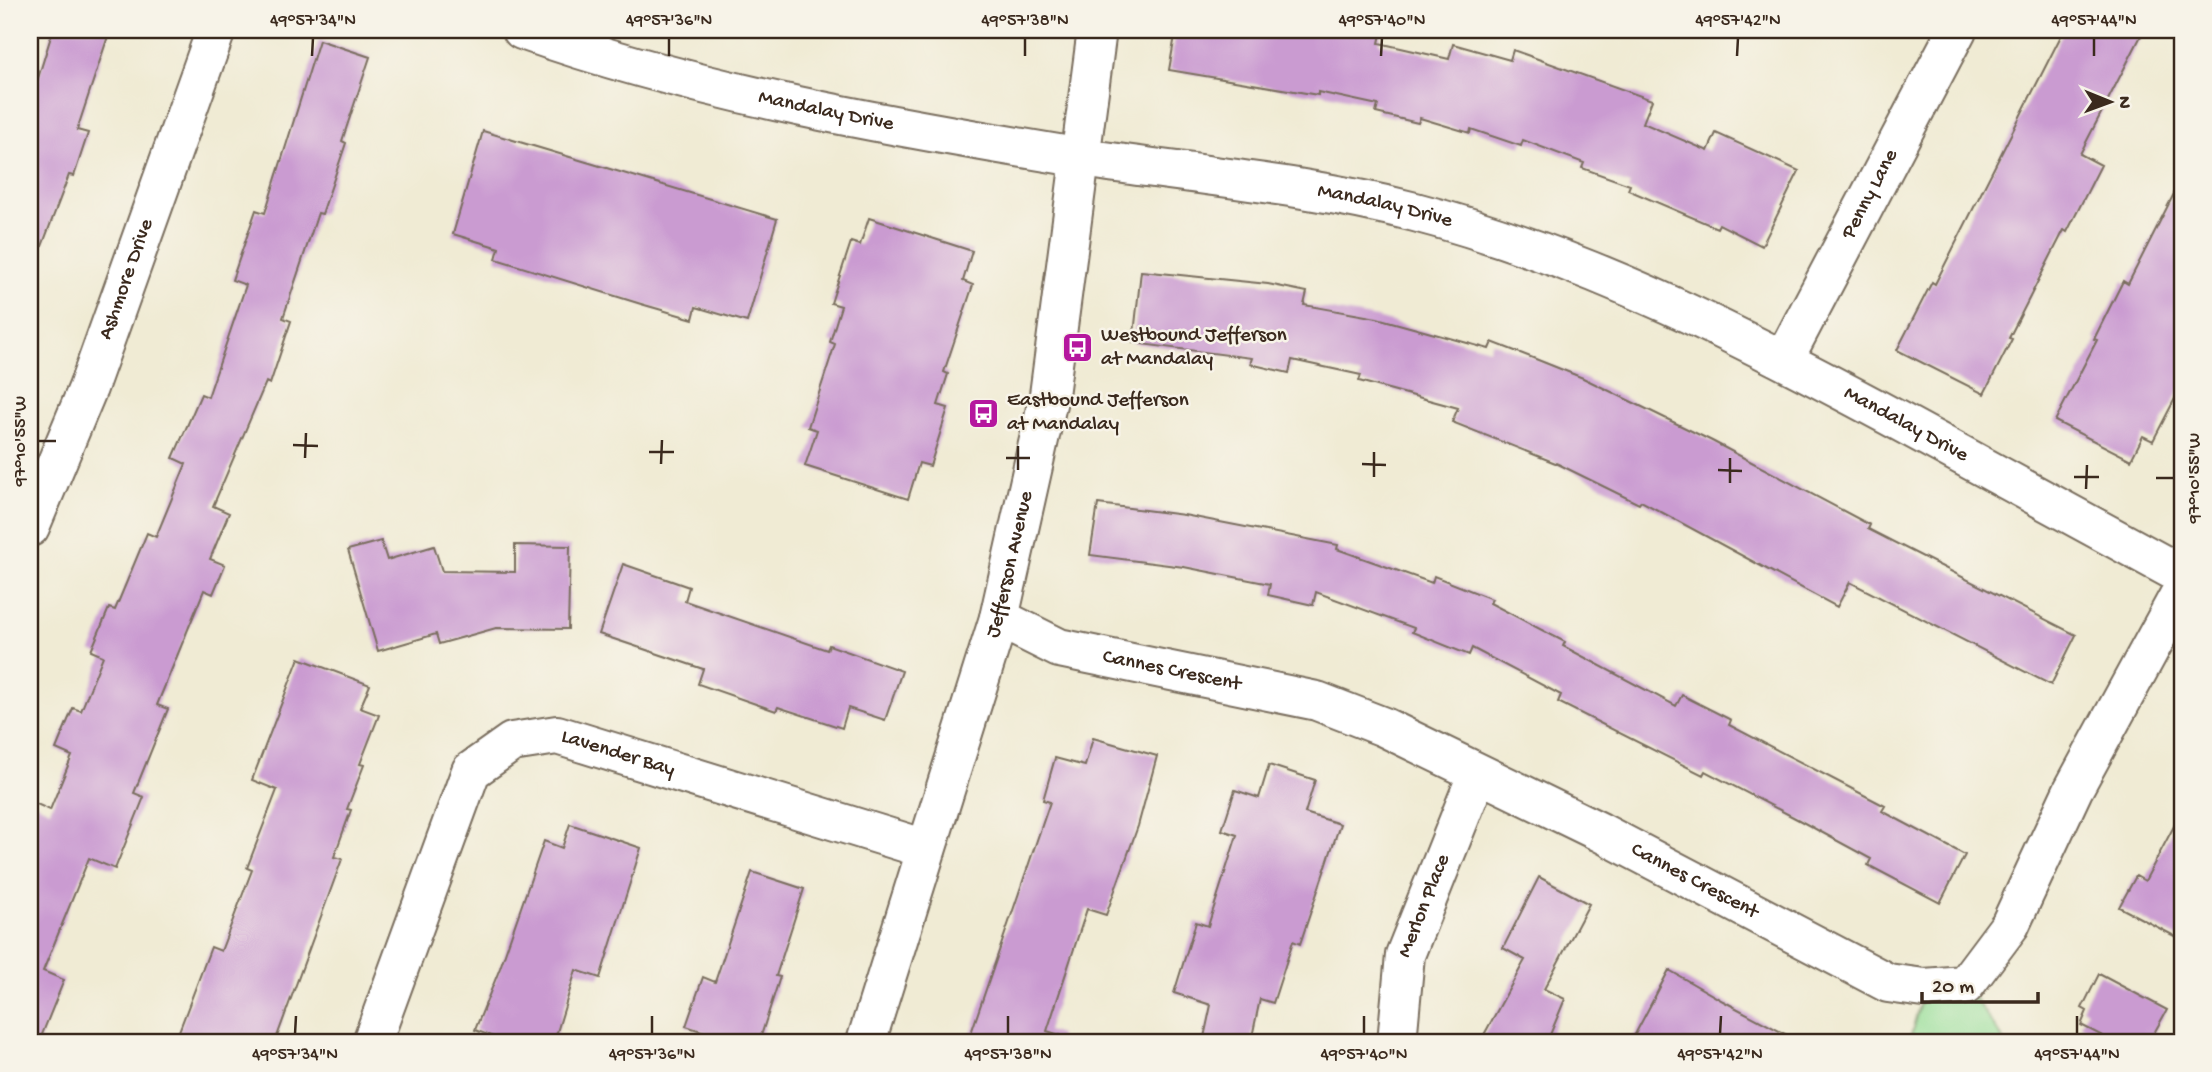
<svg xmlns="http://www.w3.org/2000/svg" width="2212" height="1072" font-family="'Gochi Hand',sans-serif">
<rect width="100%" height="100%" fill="#f7f3e8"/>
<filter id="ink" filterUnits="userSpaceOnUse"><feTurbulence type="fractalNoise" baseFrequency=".0143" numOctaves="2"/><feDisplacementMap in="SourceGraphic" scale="14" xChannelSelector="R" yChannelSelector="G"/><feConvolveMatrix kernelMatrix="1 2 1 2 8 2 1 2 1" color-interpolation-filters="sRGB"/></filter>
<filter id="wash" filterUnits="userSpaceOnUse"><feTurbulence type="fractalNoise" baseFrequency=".00686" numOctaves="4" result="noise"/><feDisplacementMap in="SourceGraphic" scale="28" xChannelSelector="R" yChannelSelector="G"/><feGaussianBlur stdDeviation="1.57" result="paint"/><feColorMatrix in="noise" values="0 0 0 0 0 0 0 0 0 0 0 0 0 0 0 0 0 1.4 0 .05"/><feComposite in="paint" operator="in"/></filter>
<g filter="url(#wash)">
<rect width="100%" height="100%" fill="#f0ebd4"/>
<path fill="#98df9a" stroke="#6a845c" stroke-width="2" d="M1965,985L2005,1042H1909L1924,988Z"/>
<g id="blocks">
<path fill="#ca9bd1" d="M53,30H110L77,130L88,133L74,176L69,175L33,270L30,269V104Z
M1176,30H1382L1379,43L1449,59L1453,44L1510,60L1513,50L1652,100L1643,123L1708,151L1716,133L1799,171L1762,246L1719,224L1717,228L1628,190L1630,185L1582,168L1584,163L1523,140L1521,146L1471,129L1470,133L1420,118L1418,123L1376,113L1378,105L1318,92V95L1169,70Z
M2064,30H2144L2080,154L2101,165L2067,232L2064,230L2009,338L2012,339L1984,394L1897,350L1932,282L1935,284Z
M319,40L370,57L342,141L346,143L322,214L318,213L283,318L291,321L270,384L266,382L213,506L229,513L210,559L225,565L213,594L204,590L157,705L168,709L134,793L144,797L115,869L89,858L43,971L64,980L39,1042H30V801L50,810L72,756L56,749L73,708L81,711L103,656L91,651L109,608L115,610L147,533L156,537L186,464L173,458L201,394L208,397L246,285L232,280L256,210L265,213Z
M483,131L777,219L747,322L696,307L693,319L641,304L496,259L499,248L453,234Z
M2182,178V385L2153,441L2143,436L2131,460L2055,421L2097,340L2094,339L2123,281L2128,284Z
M869,218L972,251L963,281L973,285L944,372L948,374L938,405L948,408L930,466L919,463L908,499L805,466L817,430L808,427L835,344L830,342L841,306L831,303L851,242L860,245Z
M1141,271L1268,284L1307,292L1304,305L1377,318L1489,349L1492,342L1528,356L1583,378L1712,441L1870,525L1868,529L2076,635L2051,685L1850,582L1837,607L1641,501L1639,504L1558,464L1452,422L1458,408L1359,381L1361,375L1292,360L1289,373L1250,364L1252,358L1133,343Z
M1098,504L1184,515L1338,545L1337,549L1432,583L1434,576L1492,599L1490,603L1565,642L1563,646L1676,706L1682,695L1731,720L1729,725L1885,806L1882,811L1965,855L1940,903L1868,865L1871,859L1797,819L1705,771L1703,775L1558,702L1561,695L1472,648L1469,655L1412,632L1414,628L1316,592L1313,605L1268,595L1270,584L1184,567L1090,555Z
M381,541L387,560L434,546L442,571L515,572V545L570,546L568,629L496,628L439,644L436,634L378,651L348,550Z
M623,564L689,587L685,601L827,650L829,645L902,671L885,720L848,708L842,728L778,707L776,711L698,684L703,669L599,634Z
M299,658L370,685L360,708L379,715L360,764L364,765L347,809L351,810L334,857L342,859L275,1042H175L211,947L221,951L252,870L247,868L277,790L252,780Z
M1093,738L1157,756L1138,826L1106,915L1087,909L1047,1031L1060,1035L1059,1042H968L1050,802L1043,800L1055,758L1085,766Z
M1269,765L1315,780L1305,813L1340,824L1300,944L1293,941L1273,1003L1260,999L1251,1042H1203L1211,1005L1174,993L1196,922L1208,926L1237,835L1222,830L1235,790L1259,798Z
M2182,811V940L2119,907L2136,876L2145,881Z
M570,824L641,848L600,978L576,970L554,1042H506L475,1030L500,968L544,841L562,848Z
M752,872L804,889L776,976L780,977L759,1042H735L686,1026L703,977L715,982Z
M1539,877L1589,904L1544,989L1565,999L1547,1042H1480L1525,960L1503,948Z
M1669,970L1723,1001L1800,1042H1631Z
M2099,974L2167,1010L2149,1042H2114L2081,1025L2087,1011L2082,1008Z"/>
</g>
</g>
<g filter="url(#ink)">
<use href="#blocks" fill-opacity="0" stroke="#7a6e5e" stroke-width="2"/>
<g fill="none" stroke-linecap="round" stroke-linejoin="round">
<defs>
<g id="minor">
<path id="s1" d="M522,30C703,94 894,127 1083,158C1193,175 1307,184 1415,212C1591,258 1751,341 1910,427C2001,476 2091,526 2182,575"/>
<path id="s2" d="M1784,359L1957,30"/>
<path id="s3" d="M30,527L88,388L216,30"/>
<path id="s4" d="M999,618L1059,648L1317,701L1384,727L1600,832L1888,983L1924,988L1965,985L2010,925L2073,790L2182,590"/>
<path id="s5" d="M372,1042L471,771L512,742L557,735L926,849"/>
<path id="s6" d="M866,1042L999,618L1049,395L1097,30"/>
<path id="s7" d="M1397,1042L1405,955L1477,775"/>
</g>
</defs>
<use href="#minor" stroke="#7a6e5e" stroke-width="42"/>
<use href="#minor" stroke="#fff" stroke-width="38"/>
</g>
</g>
<path fill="none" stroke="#3b2a1e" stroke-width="2.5" d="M312,56L313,38M669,56V38M1025,56V38M1381,56L1382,38M1737,56L1738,38M2094,56V38M38,441H56M293,445L318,446M649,452H674M305,458L306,433M1006,458H1030M661,464L662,440M1362,464L1386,465M1018,470V446M1718,470L1742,471M1374,477V452M2074,477H2099M2156,478H2174M1730,483V458M2086,489L2087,465M295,1034L296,1016M652,1034V1016M1008,1034V1016M1364,1034V1016M1720,1034L1721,1016M2077,1034V1016"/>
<defs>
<symbol id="bus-square" viewBox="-11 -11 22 22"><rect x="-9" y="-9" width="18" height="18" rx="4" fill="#b5179e" stroke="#f7f3e8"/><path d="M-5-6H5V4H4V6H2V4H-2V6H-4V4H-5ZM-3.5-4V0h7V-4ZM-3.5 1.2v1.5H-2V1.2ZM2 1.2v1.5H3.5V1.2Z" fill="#fff"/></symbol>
</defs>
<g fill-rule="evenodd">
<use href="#bus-square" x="1060" y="330" width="35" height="35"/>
<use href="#bus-square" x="966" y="396" width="35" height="35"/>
</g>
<g text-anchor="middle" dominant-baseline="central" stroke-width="5" stroke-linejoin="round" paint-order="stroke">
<g font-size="21" fill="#3b2a1e" stroke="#f7f3e8">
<text stroke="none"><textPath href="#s1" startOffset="315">Mandalay Drive</textPath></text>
<text stroke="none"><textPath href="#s2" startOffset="186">Penny Lane</textPath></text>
<text stroke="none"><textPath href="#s1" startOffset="882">Mandalay Drive</textPath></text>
<text stroke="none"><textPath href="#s3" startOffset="266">Ashmore Drive</textPath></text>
<text stroke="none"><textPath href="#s1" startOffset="1449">Mandalay Drive</textPath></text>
<text stroke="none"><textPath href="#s6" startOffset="499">Jefferson Avenue</textPath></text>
<text stroke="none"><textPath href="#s4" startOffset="182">Cannes Crescent</textPath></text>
<text stroke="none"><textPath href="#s5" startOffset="448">Lavender Bay</textPath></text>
<text stroke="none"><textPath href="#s4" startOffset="749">Cannes Crescent</textPath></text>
<text stroke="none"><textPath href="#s7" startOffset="140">Merlon Place</textPath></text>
</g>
<g font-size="21" fill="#3b2a1e" stroke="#f7f3e8" text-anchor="start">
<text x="1101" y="336">Westbound Jefferson<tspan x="1101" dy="24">at Mandalay</tspan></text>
<text x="1007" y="401">Eastbound Jefferson<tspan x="1007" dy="24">at Mandalay</tspan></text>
</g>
</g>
<rect width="2212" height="1072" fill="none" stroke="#f7f3e8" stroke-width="77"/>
<g transform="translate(2110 102) rotate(91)" stroke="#f7f3e8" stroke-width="5" paint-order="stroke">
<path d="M0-5L12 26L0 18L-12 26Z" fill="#3b2a1e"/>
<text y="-10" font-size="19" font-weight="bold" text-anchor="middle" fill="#3b2a1e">N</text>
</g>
<path d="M1922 992v10h116v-10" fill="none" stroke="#3b2a1e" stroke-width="3.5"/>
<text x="1932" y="992" font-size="21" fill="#3b2a1e" stroke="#f7f3e8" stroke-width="5" paint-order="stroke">20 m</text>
<rect x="38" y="38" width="2136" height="996" fill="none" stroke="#3b2a1e" stroke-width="2.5"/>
<g font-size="18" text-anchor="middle" fill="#3b2a1e">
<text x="313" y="25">49°57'34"N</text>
<text x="669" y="25">49°57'36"N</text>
<text x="1025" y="25">49°57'38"N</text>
<text x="1382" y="25">49°57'40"N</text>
<text x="1738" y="25">49°57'42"N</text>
<text x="2094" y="25">49°57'44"N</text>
<text transform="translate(19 441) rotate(-90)" y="6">97°10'55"W</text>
<text transform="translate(2193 478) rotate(-90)" y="6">97°10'55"W</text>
<text x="295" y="1059">49°57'34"N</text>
<text x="652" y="1059">49°57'36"N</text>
<text x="1008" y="1059">49°57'38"N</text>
<text x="1364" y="1059">49°57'40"N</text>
<text x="1720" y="1059">49°57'42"N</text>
<text x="2077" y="1059">49°57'44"N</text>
</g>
</svg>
